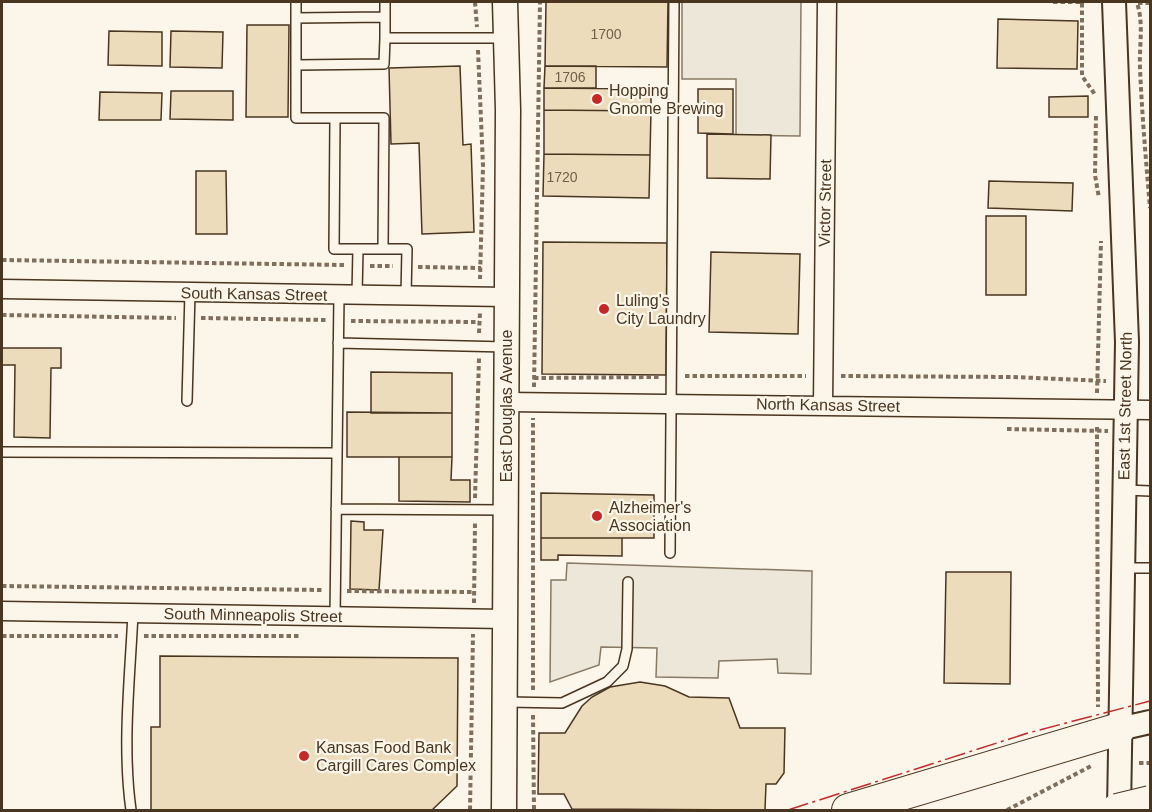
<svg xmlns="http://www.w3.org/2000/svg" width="1152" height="812" font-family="Arial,sans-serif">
<rect width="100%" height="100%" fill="#fbf6e9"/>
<path fill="#ede7d9" stroke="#887966" stroke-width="1.5" d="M682,2H801L800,136L736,135V79H682Z
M567,563L812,571L811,674L778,673L777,659L719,661L718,678L656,677L657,648L601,647L599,665L550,682L551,580H566Z"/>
<path fill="#ecdcbc" stroke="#4a3520" stroke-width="1.5" d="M546,2H668L667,67L545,66Z
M998,19L1078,21L1077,69L997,68Z
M247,25H289L288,117H246Z
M109,31L162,32V66L108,65Z
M171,31L223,32L222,68L170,67Z
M460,66L463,145L471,144L474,232L422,234L419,143L391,144L389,68Z
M545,66H596V88H544Z
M544,88L651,89V111L544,110Z
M698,89H733V134L698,133Z
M171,91H233V120L170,119Z
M100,92L162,93L161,120H99Z
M1088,96V117H1049V97Z
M544,110L651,111L650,155L544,154Z
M707,134L771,135L770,179L707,178Z
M544,154L650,155L649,198L543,196Z
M196,171H226L227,234H196Z
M989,181L1073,183L1072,211L988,208Z
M986,216H1026V295H986Z
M543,242L667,243L666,375L542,374Z
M711,252L800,254L798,334L709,332Z
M2,348H61V368H51L50,438L14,437L15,365H2Z
M371,372L452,373V413H371Z
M347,412L452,413V457H347Z
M399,457H452L451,480H470V502L399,501Z
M541,493L654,495V538H541Z
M351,521L364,522V530H383L379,590L350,589Z
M541,538H622V556L558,555V560H541Z
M946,572H1011L1010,684L944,683Z
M160,656L458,658L457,786L432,810H151V727H160Z
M640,682L665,686L689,697L729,698L740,728H785L784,773L776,784H766L765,810L572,809L564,794H538L539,733H565L582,706L592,697L610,687Z"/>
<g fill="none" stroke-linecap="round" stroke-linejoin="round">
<defs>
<path id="service" d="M296,2V118H384L383,249
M385,2V38H505
M296,18L385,17
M296,65L384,64L385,38
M335,118L334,249H407L406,296
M357,295L358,249
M338,343L506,347
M187,401L190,293
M2,452L337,453
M1126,490L1150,491
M336,509L505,510
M670,553L674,2
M1123,568H1150
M335,617L339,295
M506,702L562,703L607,682L623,666L627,649L628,582
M131,810C122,746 130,678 133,613"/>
<path id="minor" d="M2,289L506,297
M506,402L1150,410
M823,405L827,2
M2,611L505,619"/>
<path id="tertiary" d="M1114,2L1127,342L1119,810
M1119,729L1150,722"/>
<path id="secondary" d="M504,810L508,110L505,2"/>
<path id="motorway" d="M848,810L1119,729"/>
</defs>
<use href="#service" stroke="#4a3520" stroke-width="12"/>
<use href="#minor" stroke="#4a3520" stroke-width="21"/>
<use href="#tertiary" stroke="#4a3520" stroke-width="26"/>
<use href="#secondary" stroke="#4a3520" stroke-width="27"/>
<use href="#motorway" stroke="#4a3520" stroke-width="34"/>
<path stroke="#7f6f5c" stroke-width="4" stroke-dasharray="4.5 3" stroke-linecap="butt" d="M475,2L477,27
M1053,2H1082V76L1096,96
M1150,3H1137C1144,24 1139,46 1140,68C1142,115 1146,161 1150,208
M478,50L483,166L480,279
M1096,116L1095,175L1099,198
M2,260L345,265
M370,266H393
M418,267L481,268
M2,315L176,318
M201,318L326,320
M351,321L479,322
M479,333L480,313
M685,376H806
M841,376L1013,377L1106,381
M534,378L659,377
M534,387L540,2
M1097,393L1101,241
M1097,427L1098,707
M1007,429L1108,431
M475,498L479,358
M2,586L322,590
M347,591L474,592
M474,603L475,523
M2,636H118
M144,636H301
M533,690V418
M533,715L534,810
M1139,763H1150
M470,810L473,634
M1007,810L1093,765"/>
<use href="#service" stroke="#fbf6e9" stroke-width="9"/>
<use href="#minor" stroke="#fbf6e9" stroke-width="18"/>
<use href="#tertiary" stroke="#fbf6e9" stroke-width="22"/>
<use href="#secondary" stroke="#fbf6e9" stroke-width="24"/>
<use href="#motorway" stroke="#fbf6e9" stroke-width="32"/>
<defs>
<path id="motorway-bridge" d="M1117,810L1150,802"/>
</defs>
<use href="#motorway-bridge" stroke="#4a3520" stroke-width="34" stroke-linecap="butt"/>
<use href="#motorway-bridge" stroke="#fbf6e9" stroke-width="32"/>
<path stroke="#c62828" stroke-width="1.5" stroke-dasharray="21 4.5 3 4.5" stroke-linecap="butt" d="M788,810L1028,733L1150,701"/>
</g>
<g fill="#c62828" stroke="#fbf6e9" stroke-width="2">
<circle cx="597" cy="99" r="6"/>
<circle cx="604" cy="309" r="6"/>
<circle cx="597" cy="516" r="6"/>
<circle cx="304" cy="756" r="6"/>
</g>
<g text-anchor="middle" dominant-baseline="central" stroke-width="4.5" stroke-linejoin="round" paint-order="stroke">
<g font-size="14" fill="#725f47">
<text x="606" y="34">1700</text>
<text x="570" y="77">1706</text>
<text x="562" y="177">1720</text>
</g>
<g font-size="16" fill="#4a3520" stroke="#fbf6e9" text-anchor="start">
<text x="609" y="90">Hopping<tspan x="609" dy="18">Gnome Brewing</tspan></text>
<text x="616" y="300">Luling's<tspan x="616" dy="18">City Laundry</tspan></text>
<text x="609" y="507">Alzheimer's<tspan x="609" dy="18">Association</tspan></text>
<text x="316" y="747">Kansas Food Bank<tspan x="316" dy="18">Cargill Cares Complex</tspan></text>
</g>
<g font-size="16" fill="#4a3520" stroke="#fbf6e9">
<text transform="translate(825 203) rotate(-89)">Victor Street</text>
<text transform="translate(254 294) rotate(1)">South Kansas Street</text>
<text transform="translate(828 405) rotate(1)">North Kansas Street</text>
<text transform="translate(506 406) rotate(-90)">East Douglas Avenue</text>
<text transform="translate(1125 406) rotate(-89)">East 1st Street North</text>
<text transform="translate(253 615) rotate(1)">South Minneapolis Street</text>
</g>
</g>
<rect width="1152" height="812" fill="none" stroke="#4a3520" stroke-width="6"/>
</svg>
